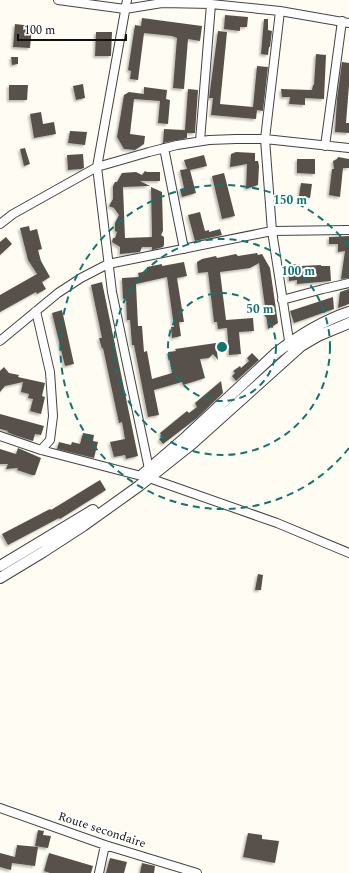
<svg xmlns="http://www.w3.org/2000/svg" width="349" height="873" font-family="Spectral,serif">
<defs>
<filter id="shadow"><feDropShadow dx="-2" dy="2" stdDeviation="1" flood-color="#0004"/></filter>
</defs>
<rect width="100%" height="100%" fill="#fffdf3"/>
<path fill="#58514c" filter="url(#shadow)" d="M225,15L248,17L247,27H240V31L224,29Z
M142,18L202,26L200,41L188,39L184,89L173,88L177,38L172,36L144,33L138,80L130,79L131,71L128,70L135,25L141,26Z
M264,19H268V30L272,31L270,47H269L268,55L261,54Z
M15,24L32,26L30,48L13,47Z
M218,31L227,32L220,104L253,107L257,66L268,67L263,111L257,110L256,119L211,115L213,98H209Z
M96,32H112L111,56H95Z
M316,54L326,55L324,99L305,98V105L289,104L290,97H282L281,89L312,90L313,85H314Z
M11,57H18V64L12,65Z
M342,62L349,63V85L346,123H349V133L335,132L337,99Z
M83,84L85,98L76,100L73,86Z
M9,85H28L27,100H9Z
M144,87L167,90L166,99L170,100L168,124L158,123L160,101L134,99L130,134L145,136L144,144L135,150L124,149L117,137L124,95L129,92L144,94Z
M188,89L198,90L195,133H187V138L163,143L164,129L185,130Z
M41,112L43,124L54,122L56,134L34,138L30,114Z
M70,131L87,132L85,145L68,143Z
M25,148L30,164L24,166L20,149Z
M236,152L255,153V161H258L259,166L258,185L246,189L247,164L230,167L231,154Z
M83,154L84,168L81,169L68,170L67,155Z
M204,155L207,166L190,170L196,193L182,197L180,189L184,188L180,170L187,169L184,160Z
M338,157L349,159V168H343L340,197L329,195L332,169H334L333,161L337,159Z
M297,159H315V174L297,173Z
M145,171L147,172H160V181H140L150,186L123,187L125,238L152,237L151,187L162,192L163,231L161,235L164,237V245L163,247L152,250V247H142L140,252L120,254V247L112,242L113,238H115L117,232L115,231V223L119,215L114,208L109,206L113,199V186L115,182H117L122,173L136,172L142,175Z
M224,173L235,216L222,219L212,176Z
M301,183L312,184L310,198L299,196Z
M200,212L205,231L209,230V232L220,229L222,235L195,241L188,215Z
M29,226L30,231L37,229L42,249L38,250L41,261L50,277L42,282L46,289L37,294L36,292L0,312V295L37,274L28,260L20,228Z
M349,236V278L341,279L345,251L338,252V244H329V237Z
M6,237L12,244L0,255V242Z
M257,253L258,255L262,254L270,268L278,323L268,329L259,263L250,268L220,272L226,320L253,318L254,331L239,332L241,354L229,355L227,328L218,329L217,322H214L208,272L198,273L197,262L202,259L216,256L217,258L236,254L238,256Z
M184,262L187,276L177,278L184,322H179L181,336L172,338L171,327H174L167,277L136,284L138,326H142L144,352L147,351L152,379L172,373L168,352L176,351L175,349L216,343L218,360L213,354L209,358L200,359L205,378L183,385L182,382L154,390L159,415L148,417L134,345H132L130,320H127L126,298L123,299L122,278L139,277L138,273L147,271V267L162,264V266Z
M300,264V266L321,265V266H330L331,281L297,284V280L289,281L288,265Z
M102,282L138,456L126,459L125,455L114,457L110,442L125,439L122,422L119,423L103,348L102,349L99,338H102L91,285Z
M349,289V304L338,308L340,292Z
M333,297L334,309L294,323L290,311Z
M62,310L74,364L65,366L52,313Z
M252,353L259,360L236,381L232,376L235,373L233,371L240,366L241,368L249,361L247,358Z
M4,367L9,373L19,375L18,377L45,383L42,396L45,397L41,414L30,411L33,399L28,398L29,394L21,392L23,382L5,386L0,392V371Z
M221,381L223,393L197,418L163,444L159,439L162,437L160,433L187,411L189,413L197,407L195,403Z
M0,414L44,426L41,435L35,434L33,441L14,435L7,432L8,431L0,429Z
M83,433L94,435L93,441L98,442L94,458L57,449L59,442L71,445L72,442L80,444Z
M18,448L41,458L35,475H32L17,470L18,468L6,469L8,464H0V449L16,454Z
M100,480L106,490L60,519L59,518L8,545L2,534L50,509L51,510Z
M258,574L263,575L261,590H255Z
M38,830L44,831L43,835L51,836L48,848L35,846Z
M248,833L262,835V839L279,841L275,863L243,857Z
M17,845L38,847L35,866L12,863L11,870L0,867V853L15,857Z
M49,853L93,866L91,873H50L44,871Z
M110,858L127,862L124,873H106Z
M142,863L155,866L154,873H140Z"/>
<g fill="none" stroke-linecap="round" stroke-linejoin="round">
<defs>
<path id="minor" d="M58,0L125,9L162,3L211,4L280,11L349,23
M127,0L97,167L112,292L149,469
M280,11L265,139L272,231L290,347
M200,141L211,4
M325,146L342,21
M164,148L184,249
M0,224L13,214L97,167L149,152L177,145L209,140L236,139H265L349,148
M282,300L323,289L349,283
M36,311L50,372L53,416L50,440L41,450
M0,341L58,293L81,278L108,264L272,231L349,230
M0,436L41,450L149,478L277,523L349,553
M0,808L105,845L197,873
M99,873L105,845"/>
<path id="tertiary" d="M143,474L187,436L276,353C298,336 322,321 349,312
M0,566L93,510
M0,578L43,552L83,526L139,486L193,443L301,346L318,336L349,323"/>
</defs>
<use href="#minor" stroke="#434343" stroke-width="10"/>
<use href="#tertiary" stroke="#434343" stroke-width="12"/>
<use href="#minor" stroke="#fff" stroke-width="8"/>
<use href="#tertiary" stroke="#fff" stroke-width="10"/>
</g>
<g fill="none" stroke="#0f766e" stroke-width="2" stroke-dasharray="7 5">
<circle cx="222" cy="347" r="54"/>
<circle cx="222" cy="347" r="108"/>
<path d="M349 448A162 162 0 1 1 349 246"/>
</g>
<g text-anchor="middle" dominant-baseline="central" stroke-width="4" stroke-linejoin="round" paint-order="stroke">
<g font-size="12" fill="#101010" stroke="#fff">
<text transform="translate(102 830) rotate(18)">Route secondaire</text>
</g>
</g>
<circle cx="222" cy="347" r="6" fill="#0f766e" stroke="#fff" stroke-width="2"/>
<g font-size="12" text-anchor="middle" font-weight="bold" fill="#0f766e" stroke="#fff" stroke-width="4" stroke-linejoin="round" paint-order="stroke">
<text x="290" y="204">150 m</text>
<text x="298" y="275">100 m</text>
<text x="260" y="313">50 m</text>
</g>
<path d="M18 34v6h108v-6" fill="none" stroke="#101010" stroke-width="2"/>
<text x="24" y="34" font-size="12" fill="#101010" stroke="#ffffff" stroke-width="3" paint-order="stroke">100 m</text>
</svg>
